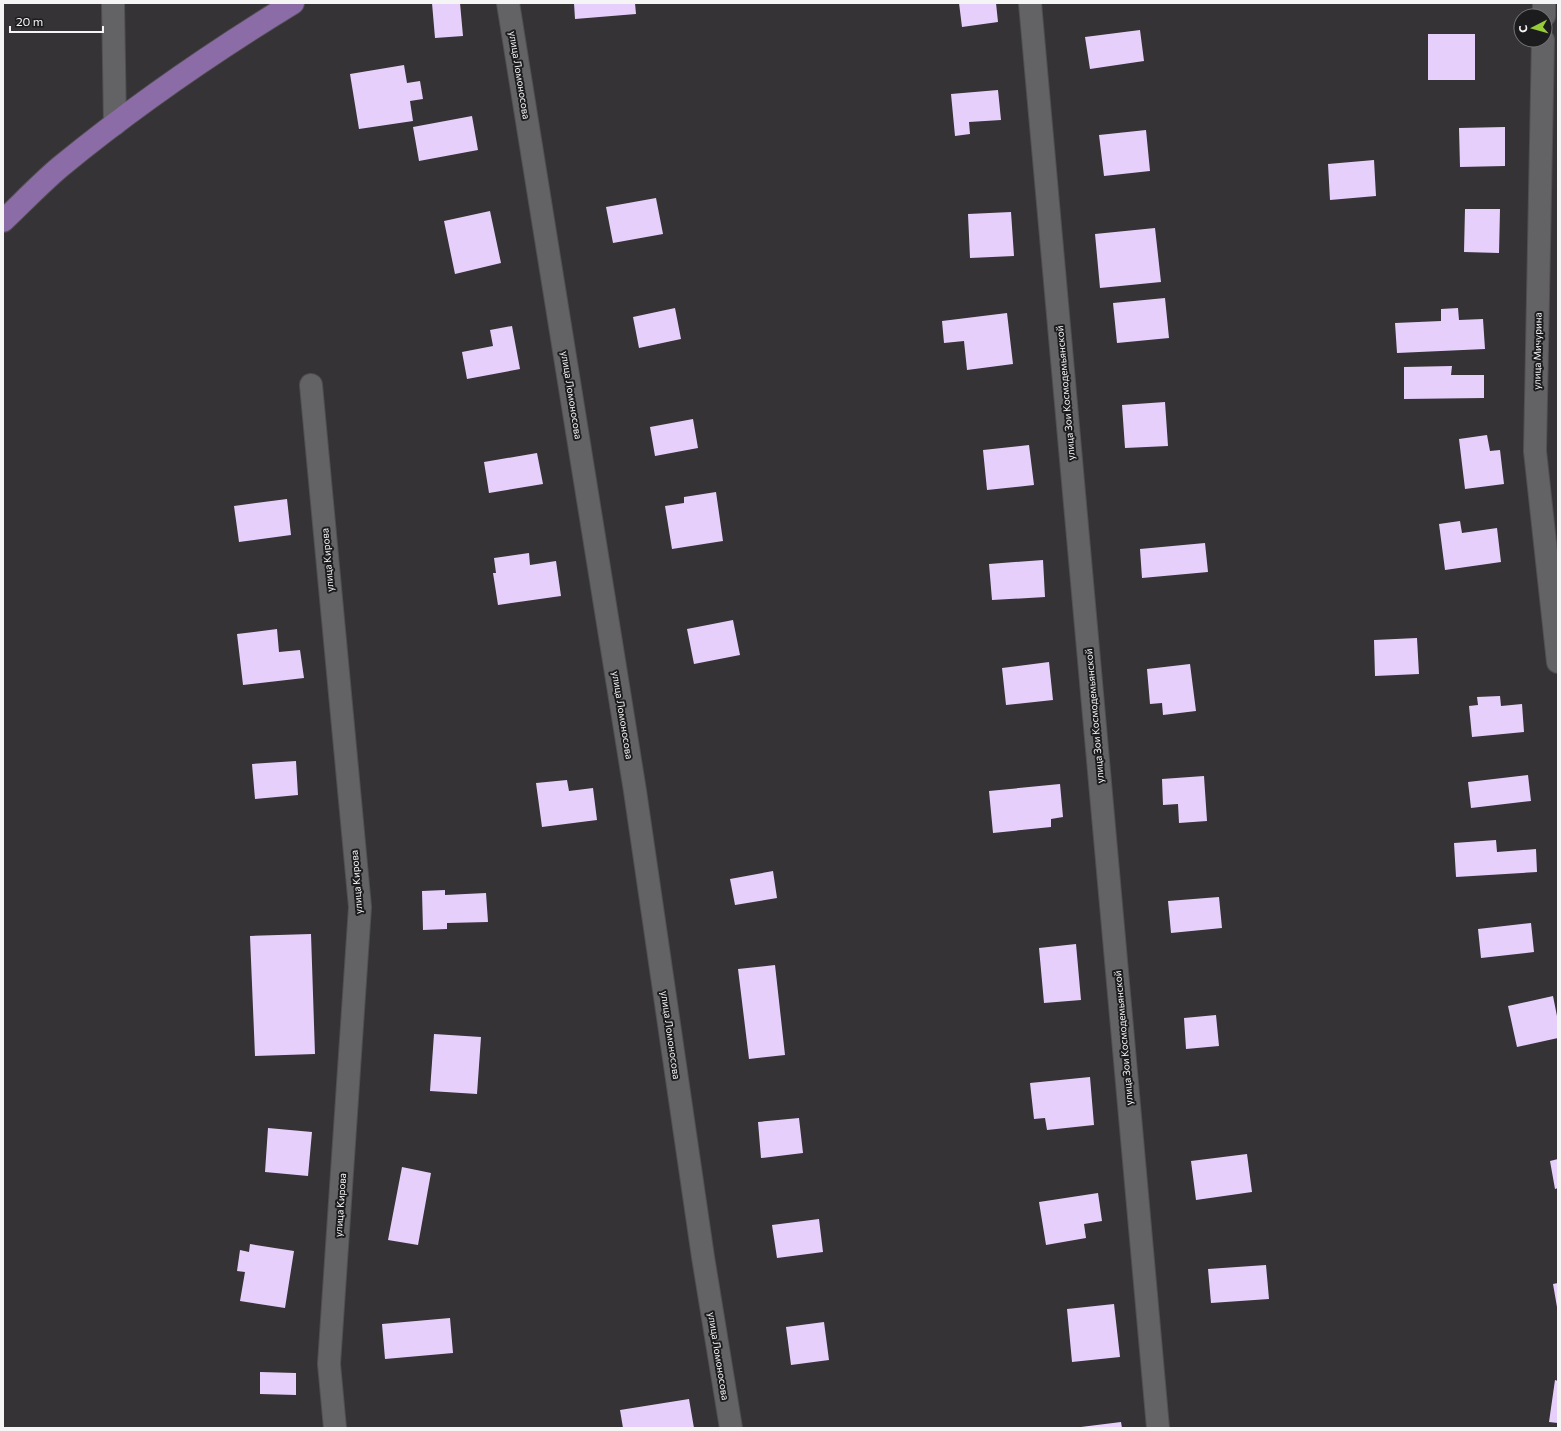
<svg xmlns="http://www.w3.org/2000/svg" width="1561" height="1431" font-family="Commissioner,sans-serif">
<rect width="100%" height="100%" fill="#353336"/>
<path fill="#e6d0fb" d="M432,3H460L463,36L435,38Z
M574,3H635L636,14L575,19Z
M959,3H996L998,22L962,27Z
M1140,30L1144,61L1090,69L1085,37Z
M1428,34H1475V80H1428Z
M404,65L407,83L420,81L423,99L410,101L413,121L359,129L350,74Z
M998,90L1001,120L969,122L970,134L955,136L951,94Z
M472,116L478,150L419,161L413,127Z
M1505,127V166L1460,167L1459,128Z
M1146,130L1150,171L1104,176L1099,135Z
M1374,160L1376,196L1330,200L1328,164Z
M656,198L663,234L613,243L606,207Z
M1465,209H1500L1499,253L1464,252Z
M490,211L501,263L455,274L444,221Z
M1011,212L1014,256L970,258L968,214Z
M1155,228L1161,282L1100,288L1095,234Z
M1165,298L1169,338L1117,343L1113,303Z
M675,308L681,339L639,348L633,317Z
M1458,308L1459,320L1483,319L1485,349L1397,353L1395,323L1441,321V309Z
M1007,313L1013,364L967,370L964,341L944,343L942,321Z
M512,326L520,369L467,379L462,352L493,346L490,330Z
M1452,366L1451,375H1484V398L1404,399V367Z
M1165,402L1168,446L1125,448L1122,405Z
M693,419L698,448L655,456L650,427Z
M1487,435L1490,451L1500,450L1504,484L1465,489L1459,439Z
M1029,445L1034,485L987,490L983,450Z
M537,453L543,484L489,493L484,462Z
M716,492L723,541L672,549L665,506L684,503V497Z
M287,499L291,535L239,542L234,506Z
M1460,521L1462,533L1497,528L1501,562L1445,570L1439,524Z
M1205,543L1208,572L1142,578L1140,549Z
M529,553L530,565L556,561L561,596L498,605L493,573H496L494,558Z
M1043,560L1045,597L992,600L989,564Z
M733,620L740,655L694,664L687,629Z
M277,629L279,652L300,650L304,678L243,685L237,634Z
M1417,638L1419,674L1375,676L1374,640Z
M1049,662L1053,700L1006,705L1002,668Z
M1190,664L1196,711L1163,715L1162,703L1150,704L1147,669Z
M1500,696L1501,706L1522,704L1524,732L1472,737L1469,706L1478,705L1477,697Z
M296,761L298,795L255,799L252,764Z
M1528,775L1531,801L1471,808L1468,782Z
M1204,776L1207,821L1179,823L1178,804L1163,805L1162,779Z
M567,780L569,791L593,788L597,820L542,827L536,783Z
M1060,784L1063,817L1051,819V827L993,833L989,791Z
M1496,840L1497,852L1536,849L1537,872L1456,877L1454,843Z
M773,871L777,898L735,905L730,879Z
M445,890V895L486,893L488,922L447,923V929L423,930L422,891Z
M1219,897L1222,928L1171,933L1168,901Z
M1531,923L1534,952L1481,958L1478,929Z
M311,934L315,1054L255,1056L250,936Z
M1076,944L1081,1000L1044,1003L1039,948Z
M775,965L785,1055L749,1059L738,969Z
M1553,996L1558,1021V1038L1517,1047L1508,1006Z
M1216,1015L1219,1046L1186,1049L1184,1018Z
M434,1034L481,1037L477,1094L430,1091Z
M1090,1077L1094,1125L1047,1130L1045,1118L1034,1119L1030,1083Z
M799,1118L803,1153L761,1158L758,1122Z
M268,1128L312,1132L308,1176L265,1172Z
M1247,1154L1252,1192L1196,1200L1191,1161Z
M1558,1159V1188L1555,1189L1550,1161Z
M402,1167L431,1173L418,1245L388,1240Z
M1098,1193L1102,1221L1084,1224L1086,1238L1046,1245L1039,1202Z
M819,1219L823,1252L777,1258L772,1225Z
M250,1244L294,1251L285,1308L240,1301L245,1272L237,1271L240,1250L249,1252Z
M1266,1265L1269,1299L1211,1303L1208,1269Z
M1558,1283V1307H1557L1553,1284Z
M1114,1304L1120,1357L1072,1362L1067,1309Z
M450,1318L453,1353L385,1359L382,1324Z
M824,1322L829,1360L791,1365L786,1327Z
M260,1372L296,1373V1395L260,1394Z
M1555,1380L1558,1381V1423L1549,1422Z
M689,1399L694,1428H623L620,1410Z
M1121,1422L1122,1428H1081V1427Z"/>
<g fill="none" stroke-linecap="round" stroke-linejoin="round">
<defs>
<path id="minor" d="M113,3L115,124
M508,3L635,791L703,1257L731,1428
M1030,3L1158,1428
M1544,16V3
M1543,40L1535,451L1558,662
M311,385L360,907L329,1364L335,1428"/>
<path id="major" d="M3,221C22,203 40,184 60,167C133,107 213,52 293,3"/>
</defs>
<use href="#minor" stroke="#504f52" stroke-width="24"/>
<use href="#major" stroke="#504f52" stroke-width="24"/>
<use href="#minor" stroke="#636265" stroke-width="22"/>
<use href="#major" stroke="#8b6ca6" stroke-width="22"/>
</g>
<g text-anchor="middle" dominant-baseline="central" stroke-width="4" stroke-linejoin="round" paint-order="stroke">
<g font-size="10" fill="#f5f5f6" stroke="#1c1b1d">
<text transform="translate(520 75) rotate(81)">улица Ломоносова</text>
<text transform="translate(1537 351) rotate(-89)">улица Мичурина</text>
<text transform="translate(1065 393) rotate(-95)">улица Зои Космодемьянской</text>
<text transform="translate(572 395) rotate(81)">улица Ломоносова</text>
<text transform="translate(327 560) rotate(-95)">улица Кирова</text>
<text transform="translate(623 715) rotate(81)">улица Ломоносова</text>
<text transform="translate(1094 716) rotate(-95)">улица Зои Космодемьянской</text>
<text transform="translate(356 882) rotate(-94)">улица Кирова</text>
<text transform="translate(671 1035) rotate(82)">улица Ломоносова</text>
<text transform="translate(1123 1038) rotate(-95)">улица Зои Космодемьянской</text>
<text transform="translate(340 1205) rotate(-86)">улица Кирова</text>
<text transform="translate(719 1356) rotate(81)">улица Ломоносова</text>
</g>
</g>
<rect width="1561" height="1431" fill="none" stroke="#f5f5f6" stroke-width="8"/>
<g transform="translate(1533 28) rotate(264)"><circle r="19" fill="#1c1b1d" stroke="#737274"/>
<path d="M0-3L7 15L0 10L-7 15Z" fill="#96cc39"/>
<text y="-6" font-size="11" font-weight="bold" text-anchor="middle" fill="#f5f5f6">С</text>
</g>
<path d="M10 26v6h93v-6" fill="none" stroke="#f5f5f6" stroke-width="2"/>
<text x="16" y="26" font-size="12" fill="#f5f5f6" stroke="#1c1b1d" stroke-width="3" paint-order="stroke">20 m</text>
</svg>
